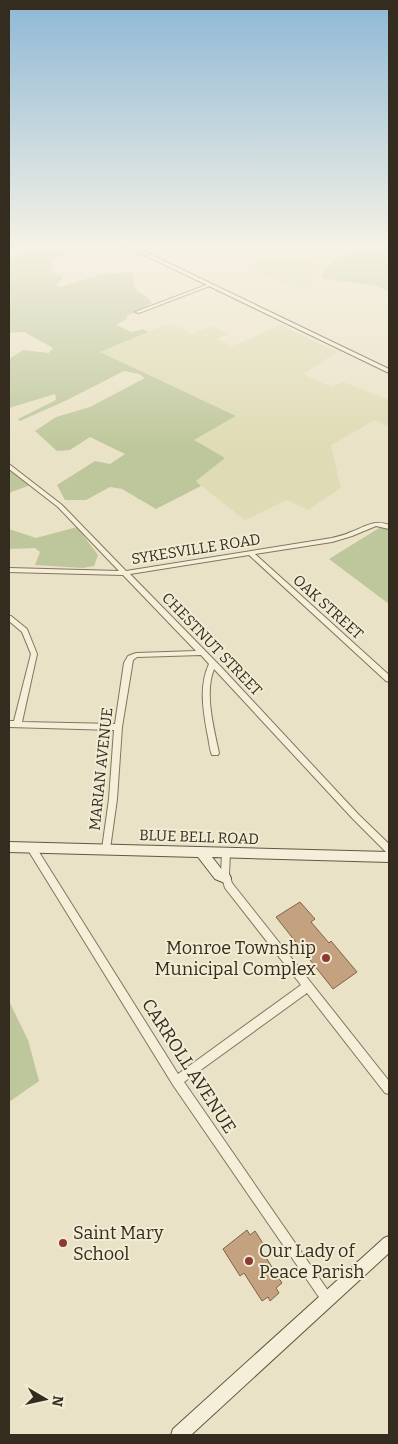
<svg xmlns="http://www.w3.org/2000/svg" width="398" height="1444" font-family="Bitter,serif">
<rect width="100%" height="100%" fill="#eae2c6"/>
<path fill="#dfdbb4" d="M148,247H223L202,254L188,248L158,258L140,249Z
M296,247H355L313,262L312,288L304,291L244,267Z
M170,323L192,334L212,326L227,334L217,339L232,346L281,325L337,352L303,374L331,387L343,382L389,400V427L375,420L331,445L340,485L342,487L308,510L287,500L245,520L195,481L194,440L236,416L99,352Z"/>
<path fill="#bec79b" d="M40,247H67L74,252L50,260L54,264L50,271L63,277L56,286L61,287L98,275L132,272C134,300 143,288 152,303L127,316V319L116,325L132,332L143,329L148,332L100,352L236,416L194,440L225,458L196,481L201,486L156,509L122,489L110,487L86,500H65L57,485L95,461L110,464L125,454L90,437L70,450L57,451L35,431L56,417L90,407L145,378L139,374L124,371L65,401L20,421L18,419L56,400L55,394L9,408V359L23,350L49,353L53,348L24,332L9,333V257Z
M369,247H389V291L377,286L322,278C325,257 351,253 369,247Z
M9,467L31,485L11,492L9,496Z
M384,525L389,527V604L329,559Z
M77,527L98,555L94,566L83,568L35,565L40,552L35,548L9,549V529L36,538Z
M9,1001L28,1040L39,1081L9,1102Z"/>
<path fill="#c4a280" stroke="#806246" d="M300,902L315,919L311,922L329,943L331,941L357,972L333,989L276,917Z
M247,1230L250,1235L255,1231L264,1245L260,1248L282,1283L276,1288L279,1293L270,1301L268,1297L262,1301L244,1273L240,1276L223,1249Z"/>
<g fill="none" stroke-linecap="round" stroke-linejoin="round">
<defs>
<path id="street" d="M209,284L212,285L139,313L135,312Z
M9,464L62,505L126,571L332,538C339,536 345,535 351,532C365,527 374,519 389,525V529L376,526L352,536L332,542L255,554L389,675V682L386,681L249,555L130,574L222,668L359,815L389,844V853L386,852L353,819L214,669C204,693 214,729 219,753L218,755H212C209,748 209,739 207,732C203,709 199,686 209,664L201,655L137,657L133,660L122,727L117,799L110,849L109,852L106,853L103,852L102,849L109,799L114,730L9,727V721H14L31,654L22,632L9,621V616H11L27,629L37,654L22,722L115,724L124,663L128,656L136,653L196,651L123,575L9,572V568L119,571L58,507L9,469Z
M31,843L34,844L178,1074L301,985L225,888L221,874L222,853L223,850L226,849L229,850L230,853L229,874L232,883L389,1081V1094L385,1093L307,993L184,1082L331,1295L333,1299L331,1303L327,1305L323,1303L173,1085L28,850L27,847L28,844Z"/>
<path id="secondary" d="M128,247H135L389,369V373Z
M9,842L389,852V862L212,857L223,871L229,874L231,878L229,882L225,883L215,879L198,857L9,852Z
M389,1236V1253L191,1435H171L173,1429L384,1238Z"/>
</defs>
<use href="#street" stroke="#84755e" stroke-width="2"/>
<use href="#secondary" stroke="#655641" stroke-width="2"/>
<use href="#street" fill="#f5efd9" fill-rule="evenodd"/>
<use href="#secondary" fill="#f5efd9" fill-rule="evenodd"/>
</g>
<linearGradient id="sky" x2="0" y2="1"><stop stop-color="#8eb8d5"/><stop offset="0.55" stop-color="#f6f2e5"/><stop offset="1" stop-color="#f6f2e5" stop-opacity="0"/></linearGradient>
<rect width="398" height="449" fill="url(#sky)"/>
<g fill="#8d3a33" stroke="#f2ecd5" stroke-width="2">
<circle cx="326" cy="958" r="5"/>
<circle cx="63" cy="1243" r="5"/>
<circle cx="249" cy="1261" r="5"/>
</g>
<g text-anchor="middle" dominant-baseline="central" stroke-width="4" stroke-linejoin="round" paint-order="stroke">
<g font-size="15" fill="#352c20" stroke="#f2ecd5">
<text transform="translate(196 549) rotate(-9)">SYKESVILLE ROAD</text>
<text transform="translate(328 607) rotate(42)">OAK STREET</text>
<text transform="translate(212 644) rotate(46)">CHESTNUT STREET</text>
<text transform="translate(101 769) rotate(-84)">MARIAN AVENUE</text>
<text transform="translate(199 837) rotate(2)">BLUE BELL ROAD</text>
</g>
<g font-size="18" fill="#352c20" stroke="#f2ecd5" text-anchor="start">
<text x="316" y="948" text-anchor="end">Monroe Township<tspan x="316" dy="21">Municipal Complex</tspan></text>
<text x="73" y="1233">Saint Mary<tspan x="73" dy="21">School</tspan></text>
<text x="259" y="1251">Our Lady of<tspan x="259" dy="21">Peace Parish</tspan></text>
</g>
<g font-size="18" fill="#352c20" stroke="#f2ecd5">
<text transform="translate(189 1066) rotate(57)">CARROLL AVENUE</text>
</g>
</g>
<rect width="398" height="1444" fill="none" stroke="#352c20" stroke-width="20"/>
<g transform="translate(45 1399) rotate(99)" stroke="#f2ecd5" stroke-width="4" paint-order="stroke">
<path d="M0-4L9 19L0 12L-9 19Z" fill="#352c20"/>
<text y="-8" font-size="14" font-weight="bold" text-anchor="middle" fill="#352c20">N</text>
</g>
</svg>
